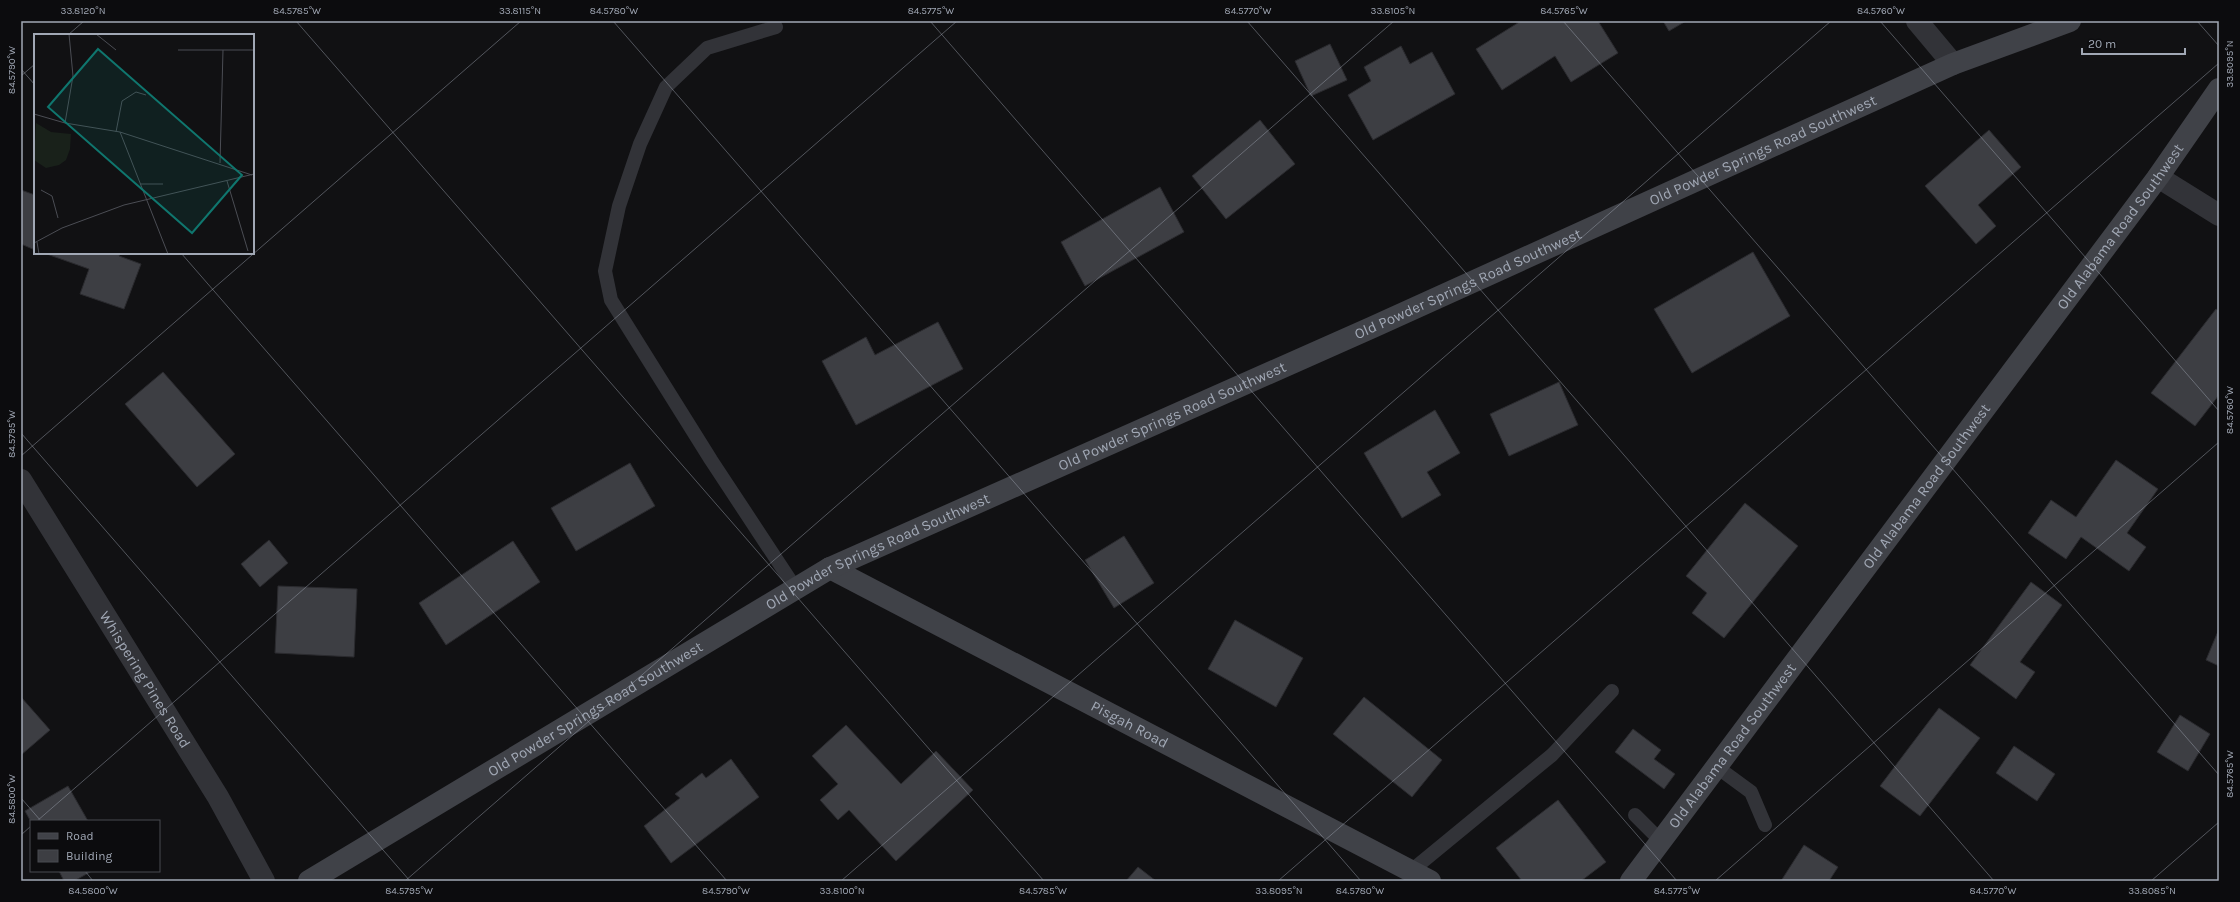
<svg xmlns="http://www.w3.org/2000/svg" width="2240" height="902" font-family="Karla,sans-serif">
<rect width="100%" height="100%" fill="#111113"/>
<path fill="#3d3e43" stroke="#2b2b2f" d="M1521,21H1598L1618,53L1571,82L1555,56L1502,90L1476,49Z
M1663,21H1686L1669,31Z
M1330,44L1347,80L1311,96L1295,61Z
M1401,46L1410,64L1432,52L1455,94L1373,140L1348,95L1371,81L1364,67Z
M1260,120L1295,164L1226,219L1192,176Z
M1989,130L2021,167L1978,205L1996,226L1976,244L1925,186Z
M1160,187L1184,232L1085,286L1061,242Z
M21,190L35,195V250L21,244Z
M1753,252L1790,316L1692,373L1654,309Z
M44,253H121L119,256L141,264L124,309L80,294L89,269Z
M2216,309L2219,311V395L2195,426L2151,393Z
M938,322L963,369L856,425L822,361L866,337L875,355Z
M163,372L235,454L197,487L125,404Z
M1559,382L1578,425L1509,456L1490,414Z
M1435,410L1460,453L1427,472L1441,495L1402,518L1364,453Z
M2116,460L2158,489L2127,533L2146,547L2129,571L2081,537L2066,559L2028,533L2051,500L2076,517Z
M630,463L655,506L576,551L551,508Z
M1745,503L1798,546L1724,638L1692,613L1707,593L1686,576Z
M1124,536L1154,583L1114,608L1085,560Z
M269,540L288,563L260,587L241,564Z
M513,541L540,582L446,645L419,603Z
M2031,582L2062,605L2020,662L2035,672L2016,699L1970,665Z
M278,586L357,589L354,657L275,653Z
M1235,620L1303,658L1276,707L1208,669Z
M2219,629V666L2206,660Z
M21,697L50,730L21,755Z
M1364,697L1442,760L1412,797L1333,734Z
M1939,708L1980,738L1920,816L1880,786Z
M2180,715L2210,734L2188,771L2157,752Z
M846,725L901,784L936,751L973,790L896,861L849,810L838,820L820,800L838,784L812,756Z
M1633,729L1661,750L1654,759L1675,774L1664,789L1615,752Z
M2014,746L2055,774L2037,801L1996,773Z
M731,759L759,797L671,863L644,826L680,798L675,794L702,773L706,778Z
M68,786L88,821L31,822L25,811Z
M1558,800L1606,862L1581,881H1522L1496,848Z
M1804,845L1838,867L1829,881H1781Z
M1138,867L1156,881H1126Z
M59,871H92L74,881H64Z"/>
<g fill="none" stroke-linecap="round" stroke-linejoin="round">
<path stroke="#323338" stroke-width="14" d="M776,27L707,48L666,87L640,144L619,206L605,271L611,300L711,460L796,589
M1717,767L1751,792L1765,825
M1635,815L1661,841
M1411,871L1552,755L1612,691"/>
<g stroke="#323338" stroke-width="22">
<path d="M1917,21L1953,64"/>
<path d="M2158,177L2219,215"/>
<path id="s1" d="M21,480L218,797L264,881"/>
</g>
<g stroke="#404248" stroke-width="22">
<path id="s2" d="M830,568L1430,881"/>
<path id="s3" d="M309,881L830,568L1373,327L1953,64L2070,21"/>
<path id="s4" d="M1631,881L2158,177L2219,89"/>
</g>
</g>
<path fill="none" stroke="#a1a8b5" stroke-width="1" stroke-opacity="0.45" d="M296,21L1044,881M613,21L1361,881M930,21L1677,881M1247,21L1994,881M1563,21L2219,775M1880,21L2219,411M2197,21L2219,46M68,35L84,21M21,69L35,85M21,76L35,64M181,253L727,881M21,433L410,881M21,456L521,21M21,798L41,821M37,821L957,21M21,835L31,826M85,871L93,881M405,881L1394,21M841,881L1831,21M1278,881L2219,63M1715,881L2219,442M2151,881L2219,822"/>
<g text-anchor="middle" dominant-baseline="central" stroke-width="3.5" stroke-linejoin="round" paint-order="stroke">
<g font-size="15" fill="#a1a8b5" stroke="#0c0c0e">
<text stroke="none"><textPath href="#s3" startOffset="1630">Old Powder Springs Road Southwest</textPath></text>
<text stroke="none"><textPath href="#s4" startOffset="817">Old Alabama Road Southwest</textPath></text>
<text stroke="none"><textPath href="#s3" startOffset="1306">Old Powder Springs Road Southwest</textPath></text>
<text stroke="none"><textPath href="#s3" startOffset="982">Old Powder Springs Road Southwest</textPath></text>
<text stroke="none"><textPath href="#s4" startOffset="493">Old Alabama Road Southwest</textPath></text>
<text stroke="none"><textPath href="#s3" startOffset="658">Old Powder Springs Road Southwest</textPath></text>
<text stroke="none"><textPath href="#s1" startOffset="235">Whispering Pines Road</textPath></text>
<text stroke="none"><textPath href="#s3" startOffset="334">Old Powder Springs Road Southwest</textPath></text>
<text stroke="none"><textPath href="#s2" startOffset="338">Pisgah Road</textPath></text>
<text stroke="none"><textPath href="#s4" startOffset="169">Old Alabama Road Southwest</textPath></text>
</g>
</g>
<g transform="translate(34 34)">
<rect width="220" height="220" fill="#111113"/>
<path d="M2,89L17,98L37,100L36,115L32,126L25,131L12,134L0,126Z" fill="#19211a"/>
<path fill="none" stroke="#4b4d54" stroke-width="1" d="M62,0L82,16M144,16H220M0,80L31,89L86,98L218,141M31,89L39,42L35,0M82,98L88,67L102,58L112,61M86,98L134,220M186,129L189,16M193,147L214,217M106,150H129M7,156L18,162L24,184M3,208L5,220M0,209L28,194L90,171L220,140"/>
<path fill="#0f766e" fill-opacity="0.15" stroke="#0f766e" stroke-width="2" d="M64,15L208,141L158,199L14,73Z"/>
<rect width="220" height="220" fill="none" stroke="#a1a8b5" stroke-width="2"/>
</g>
<rect width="2240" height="902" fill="none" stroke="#0c0c0e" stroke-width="44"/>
<rect x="30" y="820" width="130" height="52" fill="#0c0c0e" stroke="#484a51"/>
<rect x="38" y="833" width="20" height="6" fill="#404248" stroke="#484a51"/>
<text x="66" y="840" font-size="12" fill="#a1a8b5">Road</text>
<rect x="38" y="850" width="20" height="12" fill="#3d3e43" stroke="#484a51"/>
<text x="66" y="860" font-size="12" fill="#a1a8b5">Building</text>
<path d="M2082 48v6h103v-6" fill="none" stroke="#a1a8b5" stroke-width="2"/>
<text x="2088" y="48" font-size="12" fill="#a1a8b5" stroke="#0c0c0e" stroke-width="3" paint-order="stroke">20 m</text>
<rect x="22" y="22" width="2196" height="858" fill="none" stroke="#a1a8b5" stroke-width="1.5"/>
<g font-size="10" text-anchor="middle" fill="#a1a8b5">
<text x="83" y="14">33.8120°N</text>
<text x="297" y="14">84.5785°W</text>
<text x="520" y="14">33.8115°N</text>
<text x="614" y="14">84.5780°W</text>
<text x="931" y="14">84.5775°W</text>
<text x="1248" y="14">84.5770°W</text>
<text x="1393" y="14">33.8105°N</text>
<text x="1564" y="14">84.5765°W</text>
<text x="1881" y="14">84.5760°W</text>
<text transform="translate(2229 64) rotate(-90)" y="4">33.8095°N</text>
<text transform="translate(11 70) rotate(-90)" y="4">84.5790°W</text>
<text transform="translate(2229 410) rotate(-90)" y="4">84.5760°W</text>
<text transform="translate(11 434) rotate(-90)" y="4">84.5795°W</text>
<text transform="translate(2229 774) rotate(-90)" y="4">84.5765°W</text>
<text transform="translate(11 799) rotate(-90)" y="4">84.5800°W</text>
<text x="93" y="894">84.5800°W</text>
<text x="409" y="894">84.5795°W</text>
<text x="726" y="894">84.5790°W</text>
<text x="842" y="894">33.8100°N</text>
<text x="1043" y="894">84.5785°W</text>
<text x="1279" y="894">33.8095°N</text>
<text x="1360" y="894">84.5780°W</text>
<text x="1677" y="894">84.5775°W</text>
<text x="1993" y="894">84.5770°W</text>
<text x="2152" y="894">33.8085°N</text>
</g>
</svg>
